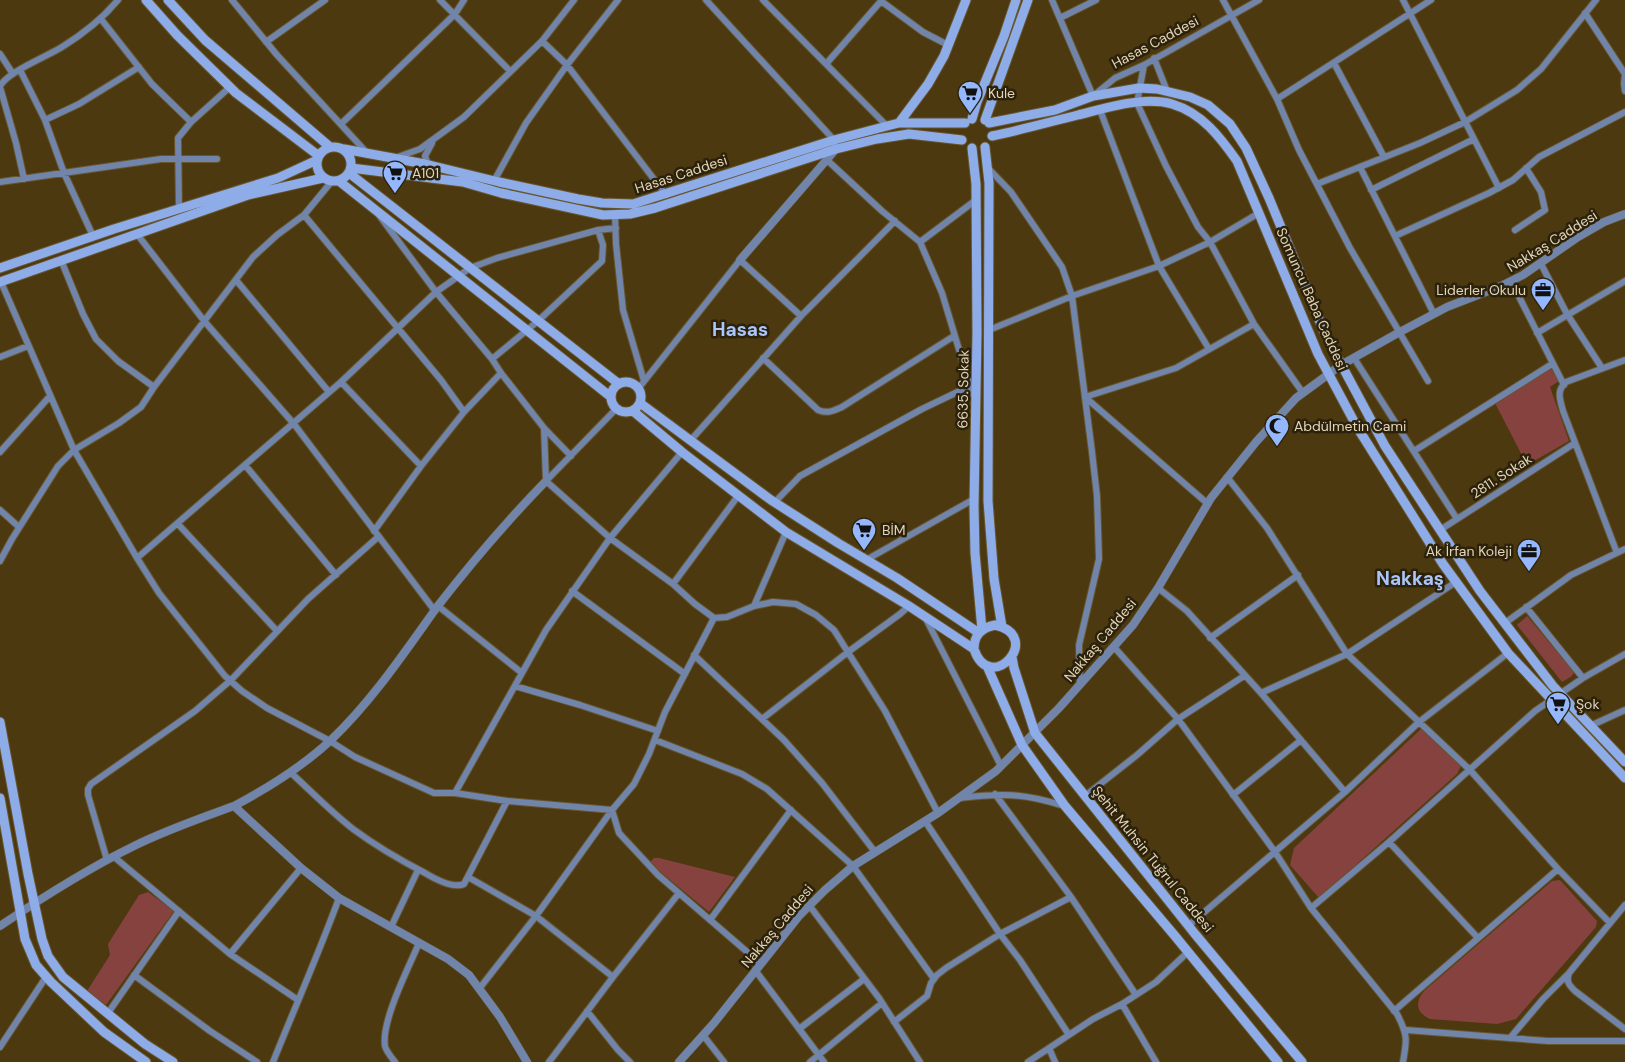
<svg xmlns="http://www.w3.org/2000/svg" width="1625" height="1062" font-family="'DM Sans',sans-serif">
<rect width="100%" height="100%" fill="#4c390f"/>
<path fill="#86423f" d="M1549,366L1559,381L1550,387L1569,441L1527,465L1495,403Z
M1527,616L1574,672L1572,676L1562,682L1517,625Z
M1422,728L1461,766L1457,774L1319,898L1290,865L1294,848Z
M654,858H659L735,877L709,912L652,865L651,861Z
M1560,880L1597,921L1596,927L1516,1019L1497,1024L1430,1019C1415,1012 1415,1001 1425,990L1552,881Z
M148,892L174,911L106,1005L87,991L110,955L108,944L139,895Z"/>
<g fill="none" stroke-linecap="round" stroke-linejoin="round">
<defs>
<path id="minor" d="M232,0L277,55L368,154
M440,0L510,71
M706,0L834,140L835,144
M763,0L887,126
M1052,0L1093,96L1115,78L1144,65L1259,0
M1223,0L1277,99L1299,150L1350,248L1428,381
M1403,0L1499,188
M1585,13L1625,74
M1060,18L1096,0
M101,19L152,84L191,122
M542,41L567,65L666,195
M266,42L325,0
M0,54L13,74
M1154,58L1167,91
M1334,63L1384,157
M826,64L881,1L923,32L948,45
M1144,65L1137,103L1166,166L1198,227L1210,242L1254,324L1303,393
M20,70L45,120L64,173L93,236
M1625,74L1624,84L1625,91
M0,86C9,71 46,57 62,47C83,34 102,19 118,0
M0,87L16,143L24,179
M1277,99L1431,0
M1100,110L1159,266L1209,349
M45,120L79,104L139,67
M341,124L455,14L464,0
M395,158L420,149L464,117L542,41L574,0
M827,160L882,211L920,242L942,293L970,386L975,397
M432,165L427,162L425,156L432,143
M987,167L1011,192L1062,267L1072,296L1092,452L1097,496L1099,559L1079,645L1080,684
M1360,167L1434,314
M494,181L526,123L567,65L618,0
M0,182L161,159H217
M1317,184L1420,143L1465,122L1517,90L1541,69L1596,0
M1371,190L1474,139
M179,209L178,138L191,122L230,87
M304,215L441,380L464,412
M615,215L616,244L623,310L644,381
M1515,230L1545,210L1541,192L1526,168
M137,234L205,322L294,424L435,611
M1395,236L1489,193L1513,180L1539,157L1625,112
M920,242L976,200
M61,260L83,314L96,339L118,361L154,387
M1541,264L1567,314L1602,368
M236,280L329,392
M1511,281L1564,385
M1,282L74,450L137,558L159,593L182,622L225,676L242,691L267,708L330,741L355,757L434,793H455L507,801L612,810L619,833L658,875L760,963
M989,330L1072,296L1159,266L1210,242L1259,213
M1537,333L1625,281
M0,357L28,346
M763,358L818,410C827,414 833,411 842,407L954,336
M1354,358L1457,519
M492,359L538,321L602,261L603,245L598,230
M341,382L421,466
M638,389L740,260L801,316
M1085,397L1176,368L1254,324
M1085,397L1208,504
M544,428L546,481L610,538L673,584L695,604L714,618L727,617L754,606L773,602L796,604L816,615L834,630L885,711L938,813
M690,441L801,316L895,221
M1414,451L1552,364
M0,452L50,396
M571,456L544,428L501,373L492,359L436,292L470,268L497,258L598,230L616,228
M245,465L336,575
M1227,477L1267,528L1347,654L1470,770L1558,869L1610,923
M546,481L616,409
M775,502L800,476L922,409L970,386
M0,510L19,527
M178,524L277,631
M1440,530L1575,443
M374,531L421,466L464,412L501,373
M1617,553L1563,411C1560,399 1556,391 1566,382L1625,360
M137,558L341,382L436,292L379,215
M866,560L974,499
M0,561L12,539L58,466L74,450L119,423L141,407L154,387L253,257L277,235L304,215L332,181
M673,584L738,496
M1158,588L1187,611L1261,693L1345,792
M572,591L685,674
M438,606L522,673
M754,606L786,532
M1526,607L1583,678
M925,617L1001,766
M1505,623L1571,575L1625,549
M1210,638L1298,575
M1114,647L1178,719L1275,852L1311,908L1397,1014C1408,1035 1407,1040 1403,1062
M694,655L784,740L822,783L875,852
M515,686L580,705L658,731
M1261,693L1347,654L1456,582
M762,719L848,652L900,614L909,606
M1590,726L1625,710
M655,740L742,774L767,789L853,866L934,979
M290,772C311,791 331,812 353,829C376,846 400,860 425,873C435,879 453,889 464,884L507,801
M455,793L546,630L610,538L682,452
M995,794L1071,897L1136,995
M1233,795L1301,740
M1085,796L1137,755L1178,719L1244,676
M959,798C1001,793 1023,793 1064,806
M925,821L1000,934L1020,960L1069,1035
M1389,842L1478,938
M113,856L230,954L298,1000
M107,860L88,795V789L91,784L195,711L231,680L308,599L378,537
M468,877L536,916L613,977
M809,905L879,998L920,1062
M1625,905L1569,973C1566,982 1569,985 1575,991L1625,1029
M1311,908L1389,842L1535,711L1583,678L1625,654
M710,920L791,810
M1188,926L1345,792L1419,722L1508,653
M391,927L418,870
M230,954L301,868
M755,970L824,1062
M134,975L210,1031L257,1062
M479,989L536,916L612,810L634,784L649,754L665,712L714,618
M1122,1004L1156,1062
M587,1011L618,1050L630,1062
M1394,1011L1558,869
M108,1013L179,911
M894,1022L927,996L931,983L937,975L946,968L1000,934L1071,897
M799,1029L864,979
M1406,1030L1548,1041H1625
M703,1035L724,1062
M1510,1038L1543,999L1568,974
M0,1047L46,977
M1049,1048L1055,1062
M273,1062C295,1007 319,953 339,898
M395,1062C392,1058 386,1051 385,1046C381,1021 409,967 419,943
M549,1062L613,977L679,893
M810,1062L882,1003
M1028,1062L1093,1019L1122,1004L1156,982L1188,952"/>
<path id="tertiary" d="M740,260L836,149
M234,806L301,868L339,898L448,959L469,975L500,1017L527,1062
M0,926C43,897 87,869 134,846C166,830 201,818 234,806C268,788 303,766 331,740C372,701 404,653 437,607C471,563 507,521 546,481
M679,1062L714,1023L799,916L825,890L853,866L938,813L996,771L1059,708L1133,625L1158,588L1211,498L1256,442L1296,398L1341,365L1398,333L1447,307L1501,286L1523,275L1578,237L1604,222L1625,214"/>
<path id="secondary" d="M146,0L177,35L236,93L319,156
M168,0L205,40L330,147
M972,119L977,102L1004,36L1016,0
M985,120L1028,0
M899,123L928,84L944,56L966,0
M989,123L1055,110L1093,96L1139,88L1157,89L1190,97L1208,105L1230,124L1246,148L1269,198L1325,334L1385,446L1480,591L1553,686L1625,762
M992,136C1021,130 1049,122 1078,115C1106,108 1143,96 1172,104C1202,113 1220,137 1237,161L1318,354L1357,427L1443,564L1508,653L1625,778
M317 164a17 17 0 1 1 34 0a17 17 0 1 1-34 0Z
M985,147L989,183L988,501L994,579L1002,627
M972,148L976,184L977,332L974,506L975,553L982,630
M344,149L425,164L499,182L578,199L602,203L633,204L834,140L887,126L899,123H965
M351,168L463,182L501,193L603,215L630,214L655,208L836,149L877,139L909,134L962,140
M349,173L619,384
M339,181L611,397
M0,268L114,229L278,178L317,160
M0,282L248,195L323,178
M611 397a15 15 0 1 1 30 0a15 15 0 1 1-30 0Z
M640,403L771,500L838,543L897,578L979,633
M633,411L682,452L786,532L909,606L974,649C990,697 1045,636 995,625C981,628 974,635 974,649
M1012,657L1014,668L1035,733L1195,934L1302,1062
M987,666L1022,745L1065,806L1175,936L1278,1062
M0,722L28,874L42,939L48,956L63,977L145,1044L173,1062
M0,798L25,939L36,965L51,982L104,1032L146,1062"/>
</defs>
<use href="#minor" stroke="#67552e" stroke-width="8"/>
<use href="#tertiary" stroke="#67552e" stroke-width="9"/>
<use href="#secondary" stroke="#67552e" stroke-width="11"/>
<use href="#minor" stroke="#7184aa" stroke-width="6"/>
<use href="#tertiary" stroke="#7184aa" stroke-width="8"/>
<use href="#secondary" stroke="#8eace8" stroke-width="9"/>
</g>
<defs>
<symbol id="supermarket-pin" viewBox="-11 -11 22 30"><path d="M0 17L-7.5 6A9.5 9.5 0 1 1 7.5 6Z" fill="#94b7fd" stroke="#2c220b"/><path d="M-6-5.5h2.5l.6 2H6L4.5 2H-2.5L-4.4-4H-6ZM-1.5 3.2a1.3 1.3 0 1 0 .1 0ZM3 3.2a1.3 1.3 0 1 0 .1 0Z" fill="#111"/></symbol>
<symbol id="office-pin" viewBox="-11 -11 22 30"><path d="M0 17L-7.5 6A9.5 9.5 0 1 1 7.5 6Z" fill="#94b7fd" stroke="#2c220b"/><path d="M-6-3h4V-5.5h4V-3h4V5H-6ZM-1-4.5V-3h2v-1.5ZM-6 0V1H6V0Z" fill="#111"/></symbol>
<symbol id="mosque-pin" viewBox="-11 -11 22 30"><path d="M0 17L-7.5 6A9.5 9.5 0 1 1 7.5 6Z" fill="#94b7fd" stroke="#2c220b"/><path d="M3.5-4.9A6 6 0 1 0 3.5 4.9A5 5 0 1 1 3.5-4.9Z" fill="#111"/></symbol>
</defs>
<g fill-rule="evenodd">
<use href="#supermarket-pin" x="956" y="79" width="28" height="38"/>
<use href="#supermarket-pin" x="381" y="159" width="28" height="38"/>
<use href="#office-pin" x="1529" y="276" width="28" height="38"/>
<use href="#mosque-pin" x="1263" y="412" width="28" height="38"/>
<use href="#supermarket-pin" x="850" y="516" width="28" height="38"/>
<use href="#office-pin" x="1515" y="537" width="28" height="38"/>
<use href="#supermarket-pin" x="1544" y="690" width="28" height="38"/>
</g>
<g text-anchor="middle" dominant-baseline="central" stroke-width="5" stroke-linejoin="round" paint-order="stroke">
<g font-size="14" fill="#e3d5b9" stroke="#2c220b">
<text transform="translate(1155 42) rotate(-28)">Hasas Caddesi</text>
<text transform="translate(681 174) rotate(-18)">Hasas Caddesi</text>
<text transform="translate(1552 241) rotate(-32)">Nakkaş Caddesi</text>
<text transform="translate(1312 299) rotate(66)">Somuncu Baba Caddesi</text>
<text transform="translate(963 389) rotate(-89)">6635. Sokak</text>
<text transform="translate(1501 476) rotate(-33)">2811. Sokak</text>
<text transform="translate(1100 640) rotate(-50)">Nakkaş Caddesi</text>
<text transform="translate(1153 859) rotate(51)">Şehit Muhsin Tuğrul Caddesi</text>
<text transform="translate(777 926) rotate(-50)">Nakkaş Caddesi</text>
</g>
<g font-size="14" fill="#e3d5b9" stroke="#2c220b" text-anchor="start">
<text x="988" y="93">Kule</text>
<text x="412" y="173">A101</text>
<text x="1526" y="290" text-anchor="end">Liderler Okulu</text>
<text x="1294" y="426">Abdülmetin Cami</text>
<text x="882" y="530">BİM</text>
<text x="1512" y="551" text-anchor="end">Ak İrfan Koleji</text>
<text x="1576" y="704">Şok</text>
</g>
<g font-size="19" font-weight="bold" fill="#abc6fb" stroke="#2c220b">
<text x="740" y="329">Hasas</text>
<text x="1410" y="578">Nakkaş</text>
</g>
</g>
</svg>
